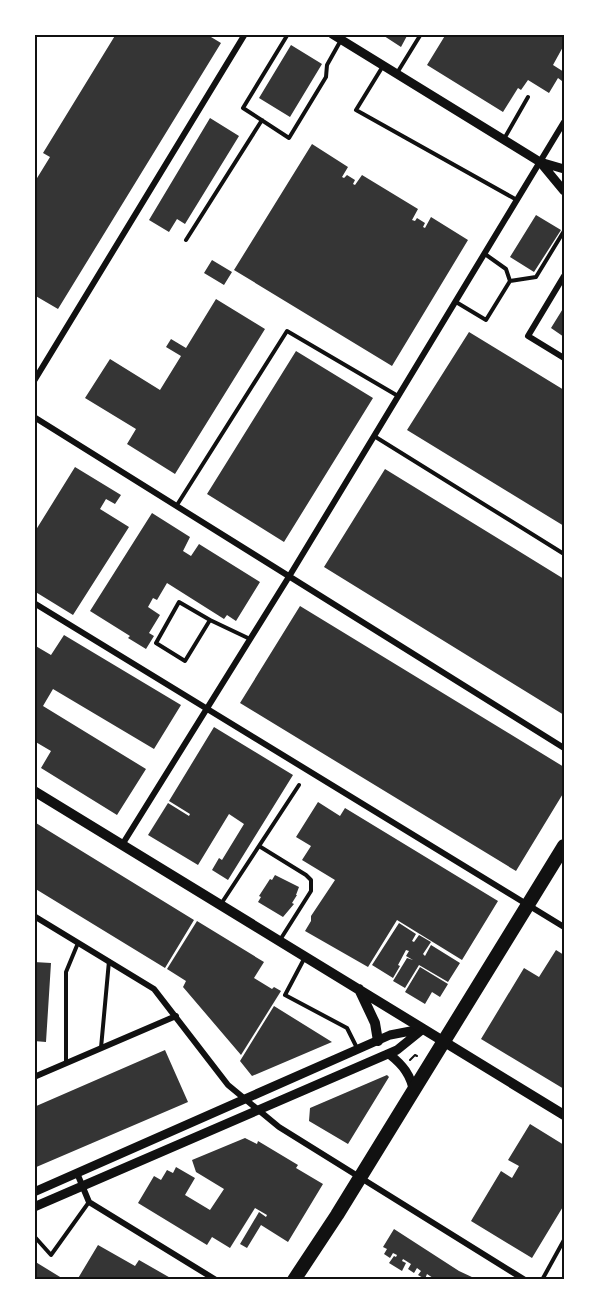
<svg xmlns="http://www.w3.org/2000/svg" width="599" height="1314" font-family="'PT Serif',serif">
<rect width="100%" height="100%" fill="#fff"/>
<path fill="#353535" d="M116,34H206L221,43L58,309L34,295V183L50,157L43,153Z
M381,34H408L401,47Z
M446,34H564V45L553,65L564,72V76L562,81L558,78L549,93L528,80L521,90L518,88L503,112L427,65Z
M291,45L322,64L290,117L259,98Z
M210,118L239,136L185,224L177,219L169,232L149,220Z
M312,144L348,167L342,177L344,178L347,175L355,180L353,184L355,185L362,175L418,209L412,220L415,221L417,218L425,223L423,227L425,228L431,217L468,240L392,366L234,270Z
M536,215L561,230L534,272L510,257Z
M212,260L232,272L224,285L204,273Z
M216,299L265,329L175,474L127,444L136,429L85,398L110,359L160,390L181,356L166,347L171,339L186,348Z
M564,307V337L551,328Z
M469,332L564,390V526L407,430Z
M296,351L373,398L284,542L207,494Z
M75,467L121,495L115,504L106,499L100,509L129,527L73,615L34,591V533Z
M385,469L564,579V715L324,567Z
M152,513L190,537L183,551L191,556L199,544L260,582L236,621L227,615L224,619L167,583L157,600L153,598L148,607L160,615L149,633L154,636L146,649L128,638L130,636L90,611Z
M300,606L564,767V792L516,871L240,703Z
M64,635L181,705L154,749L53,689L43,706L146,769L117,815L41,768L51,751L34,741V645L51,655Z
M214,727L293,775L228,880L212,870L219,858L222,860L244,824L229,814L198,865L148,835L168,803L189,816L190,814L169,801Z
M318,802L340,816L345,808L498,901L462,960L397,920L368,967L305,931L311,921V916L335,880L302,860L311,846L296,837Z
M36,823L194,920L165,968L34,888Z
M275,875L299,887L296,895H297L292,903L294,904L283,917L258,902L261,897L259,896L270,879L272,880Z
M197,921L264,962L254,978L272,989L274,987L281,991L241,1055L183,987L186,981L167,969Z
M399,923L416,934L412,941L414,942L419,935L431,942L423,954L425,956L431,945L460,963L448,982L419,965L405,988L393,981L407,958L413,960L406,956L409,951L406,950L398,965L400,966L393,978L372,965Z
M556,950L564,955V1089L481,1039L524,968L539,977Z
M34,962L51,963L46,1042L34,1041Z
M420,967L448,984L440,997L432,992L425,1004L405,992Z
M274,1006L332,1042L252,1076L240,1061Z
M165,1050L188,1102L34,1168V1107Z
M387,1075L389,1077L348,1144L309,1121L310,1108Z
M530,1124L564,1145V1205L532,1258L471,1221L501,1171L512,1178L519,1166L508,1160Z
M245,1138L257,1144L258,1141L298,1165L296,1168L323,1184L288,1242L261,1225L247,1248L240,1244L259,1212L266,1217L267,1215L255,1208L230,1248L212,1237L207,1245L138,1203L154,1176L161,1180L167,1170L173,1173L176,1167L195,1178L185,1195L210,1210L224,1189L196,1172L192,1160Z
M394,1229L459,1271L474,1278L473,1280H436L427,1274L425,1279L418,1275L421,1271L417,1268L414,1273L408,1269L411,1264L403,1259L402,1261L406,1263L402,1271L389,1263L394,1256L396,1257L397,1255L393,1253L390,1258L384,1254L387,1249L383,1247Z
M98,1245L135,1266L139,1260L174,1280H77Z
M34,1261L65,1280H34Z"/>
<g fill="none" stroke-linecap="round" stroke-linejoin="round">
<path stroke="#111" stroke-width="2" d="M410,1060L415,1055L417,1056"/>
<path stroke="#111" stroke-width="4" d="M288,34L243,108L289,138L326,77L327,65L341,40
M383,66L356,110L517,200
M397,73L421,34
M504,139L528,97
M186,240L262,120
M485,254L506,269L510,281
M510,281L536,277L564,231
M456,302L486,320L510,281
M374,436L564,554
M177,505L287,331L398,396
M210,620L179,602L156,643L185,661L210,620L250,639
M259,846L306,875L311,880V891L280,940
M221,904L299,785
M304,959L285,995L347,1028L357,1048
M101,1048L109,961
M66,1063V972L78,943
M34,1236L51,1255L89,1202
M542,1280L564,1240"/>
<path stroke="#111" stroke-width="6" d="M564,276L528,336L564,358
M34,381L245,34
M34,417L564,748
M34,603L564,927
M122,845L290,575L564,122
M34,916L154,989L228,1085L279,1127L525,1280
M34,1077L176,1016
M77,1173L89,1202L216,1280"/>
<path stroke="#111" stroke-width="9" d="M332,34L540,162L564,169
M540,162L564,191
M389,1054C403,1065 411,1075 414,1093
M34,1192L390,1035L421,1029
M34,1207L397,1050L423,1029"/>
<path stroke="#111" stroke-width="10" d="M34,791L564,1115
M359,989L375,1023L378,1041"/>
<path stroke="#111" stroke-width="14" d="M294,1280L337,1215L564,846"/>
</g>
<rect width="599" height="1314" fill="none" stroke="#ffffff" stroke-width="72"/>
<rect x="36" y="36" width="527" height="1242" fill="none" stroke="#111" stroke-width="2"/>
</svg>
